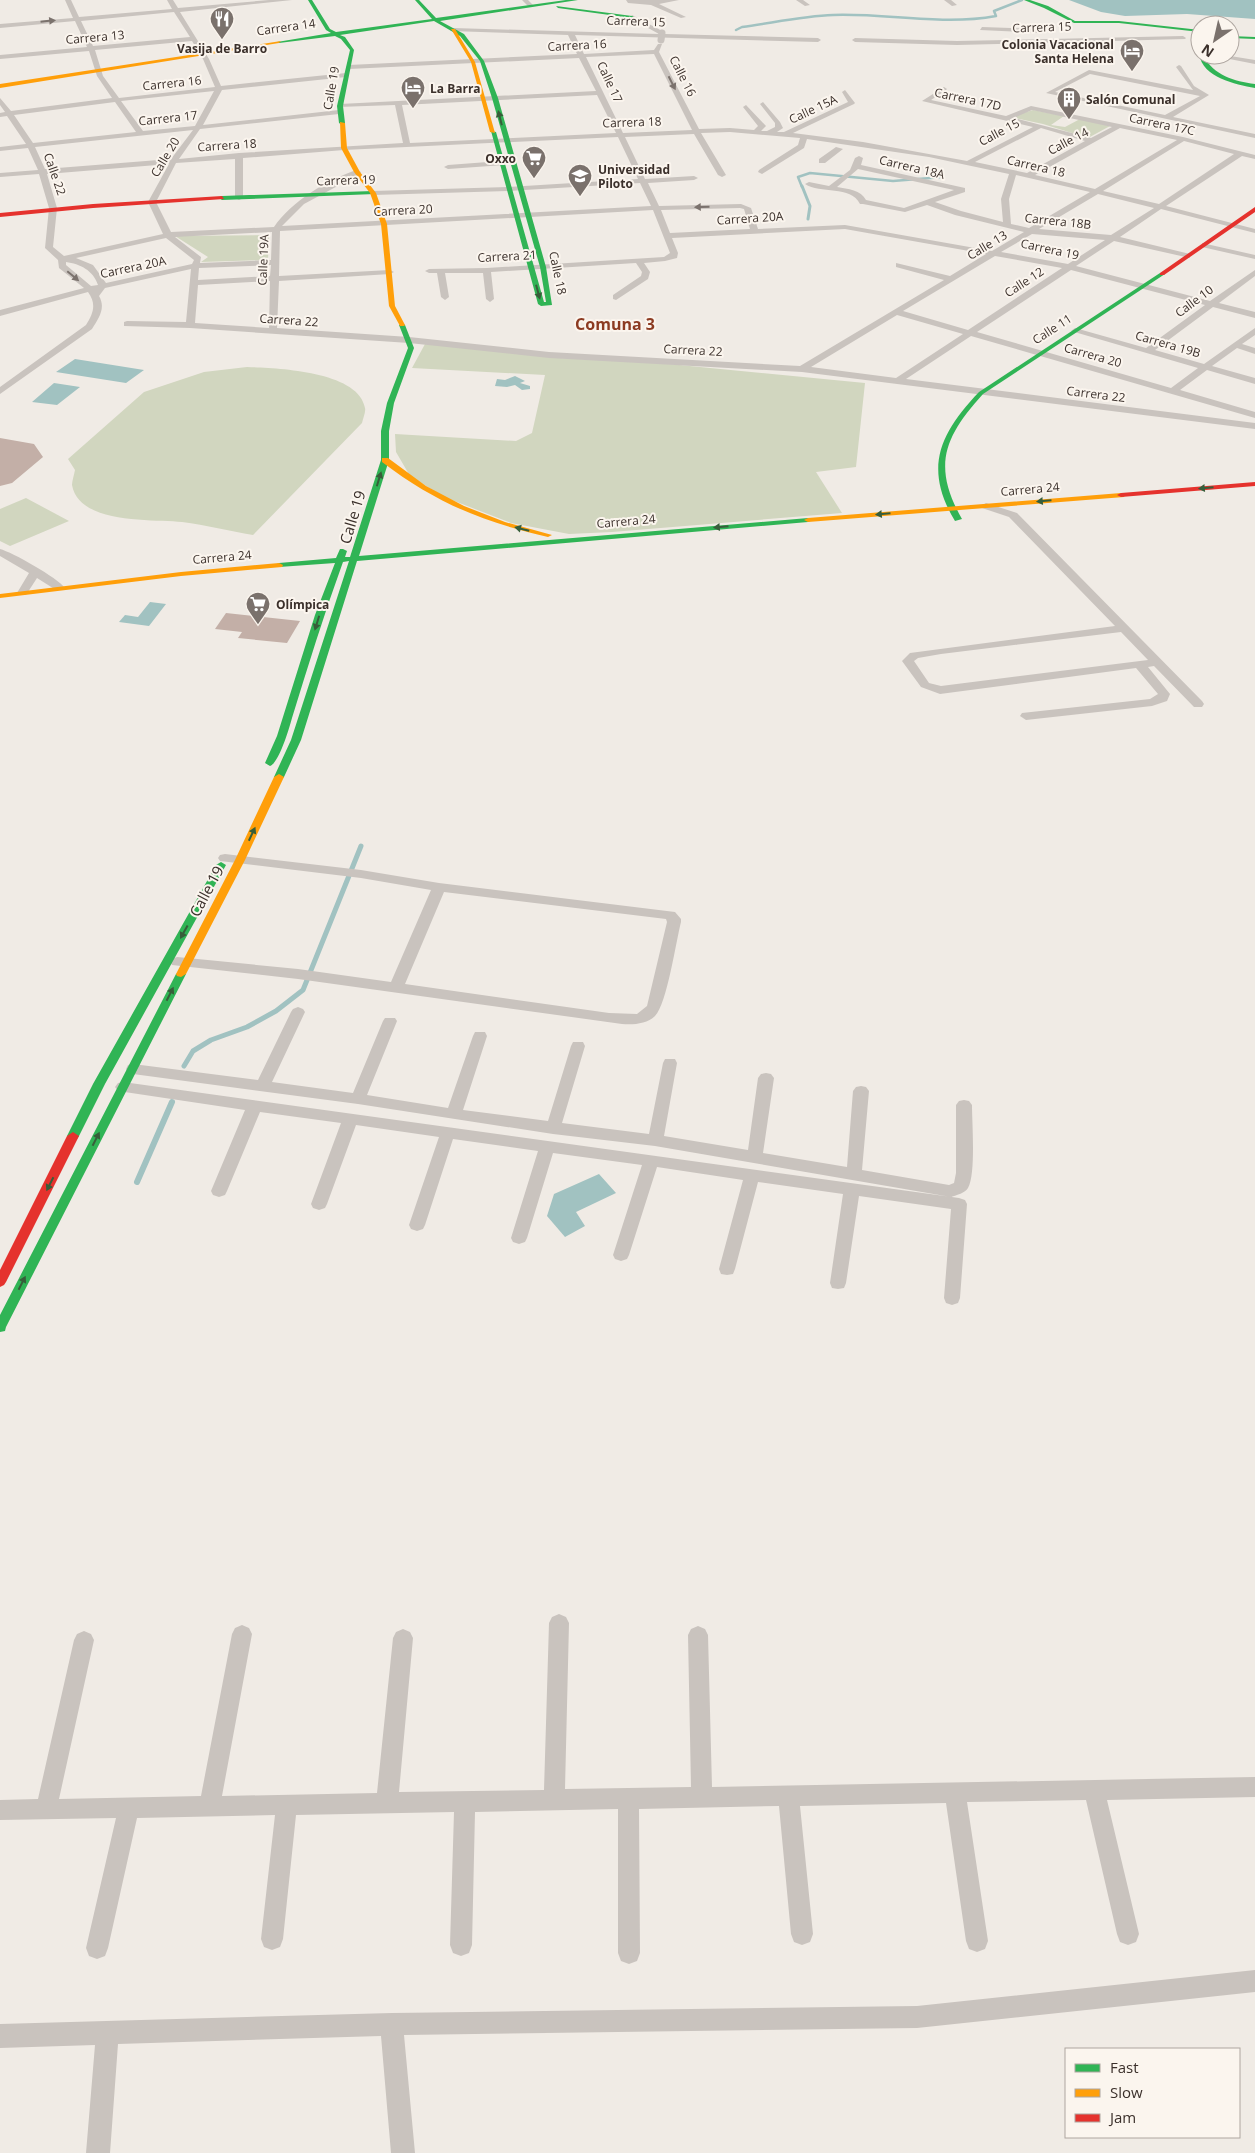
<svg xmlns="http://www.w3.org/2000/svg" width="1255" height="2153" font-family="'Open Sans',sans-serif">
<rect width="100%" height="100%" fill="#f0ebe5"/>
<path fill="#d1d6bf" d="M1033,110L1064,116L1051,125L1065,127L1080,119L1110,126L1088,138L1043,124L1010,117Z
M269,235L268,260L201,262L208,257L175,236Z
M425,344L560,358L659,363L865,383L856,467L816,472L842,513L612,532L569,534L511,523L444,497L410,476L396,452L395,434L516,441L532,433L545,375L412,368Z
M247,367C276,368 359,371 365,408C366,412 363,418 362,423L253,535C230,531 206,525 182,522C154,519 79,525 72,485C72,481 74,475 75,470L68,459L144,392L204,372Z
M26,498L69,521L10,546L0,541V509Z"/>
<path fill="#a1c2c1" d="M1069,0H1255V19L1187,14L1125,16L1101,12Z
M75,359L144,370L126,383L56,372Z
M515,376L525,381L520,383L530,386V389L522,390L515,385L507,387L495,386L497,379L505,380Z
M54,383L80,387L57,405L32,402Z
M150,602L166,604L149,626L119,622L125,615L138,617Z
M599,1174L616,1193L576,1212L585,1226L565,1237L547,1216L554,1194Z"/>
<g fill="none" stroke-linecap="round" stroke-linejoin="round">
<path stroke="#a1c2c1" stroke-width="2.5" d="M736,30L742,27C772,23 803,16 833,15C888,13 942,26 996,16L994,11L1022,0
M802,187L798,177L810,173L893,181L943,177"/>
<path stroke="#a1c2c1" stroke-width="3" d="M802,186L810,206L808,219"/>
<path stroke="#a1c2c1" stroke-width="5" d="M184,1066L193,1051L211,1040L247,1027L276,1011L303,990L361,846"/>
<path stroke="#a1c2c1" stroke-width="6" d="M137,1182L172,1102"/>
</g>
<path fill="#c3afa7" d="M0,438L34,444L43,457L12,483L0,486Z
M226,613L300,621L287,643L238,638L242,632L215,629Z"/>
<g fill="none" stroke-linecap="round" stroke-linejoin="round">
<path fill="#c9c3be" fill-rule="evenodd" d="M65,0H71L79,17L172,9L167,0H173L178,8L269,0H292L180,12L209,59L221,86L346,73L349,75L346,77L222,90L203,125L339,110L342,112L339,114L200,129L179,159L239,153L403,143L395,105L338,107V105L340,104L596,91L579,58L349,69L346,67L349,65L577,54L568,35L451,31L450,30L453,28L659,34L630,18L632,15L664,32L665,34L818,38L821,40L818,42L575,35L584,54L654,50L658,44H662L659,52L699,129L730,128L754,130L758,126L743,107L746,105L766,126L761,131H767L775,127V123L760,104L763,102L780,122L783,128L777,132H784L848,102L842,92L845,90L855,103L854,104L793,133L863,142L967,161L1033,127L922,101L944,87L947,89L946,90L931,100L1006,116L1031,106L1183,137L1255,155V159L1242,156L1166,206L1255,229V233L1161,209L1120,237L1190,254V258L1114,241L1076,266L1210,301L1255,270V276L1219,303L1255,312V318L1213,307L1155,350L1204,364L1255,328V335L1242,344L1255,348V354L1237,348L1212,366L1255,378V384L1207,370L1180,390L1255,412V418L971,336L906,379L1255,423V429L802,372L549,358L409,343L190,328L124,326V322L127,321L186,322L191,269L105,288L99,296C106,308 99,318 92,329L0,394V387L86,325C93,314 97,304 88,292L0,316V310L84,288L59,268L58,260L45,248L49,208L39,174L0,177V173L38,170L28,148L0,151V147L26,144L7,116L0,117V113L5,112L0,105V98L11,111L112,98L97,76L89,51L0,59V55L87,47L75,21L0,28V24L73,18ZM174,12L190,37L93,46L81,21ZM192,41L203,59L215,87L119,98L103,76L95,50ZM654,54L692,130L623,133L586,57ZM214,91L195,126L143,131L121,101ZM597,95L616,133L410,143L402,105ZM115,102L136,132L33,143L14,115ZM1032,110L1112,127L1091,138L1014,118ZM1041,128L1085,141L1027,173L975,162ZM1120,128L1177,140L1095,189L1035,175ZM193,130L171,159L45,169L35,147ZM730,132L800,138L798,145L759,170L758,172L762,174L804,148L807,139L929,157L1009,174L1001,199L1003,222L961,211L935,202L965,192V188L861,165L863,158L859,156L855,158L850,170L829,186L809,182L805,184C820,194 851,185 860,204H863L905,212L927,205L955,215L1024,232L992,251L845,225L758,229L751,208L741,204L659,206L648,183L694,180L698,178L694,176L645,179L625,137L694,134L718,175L722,177L726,175L701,133ZM618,137L638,179L508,187L373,191L369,193L373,195L508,191L640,183L651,206L282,226L304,204L360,174L361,172L357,170C328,179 291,202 274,227L171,232L156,202L176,163L235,159V198L239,200L243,198V158L344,150ZM1184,141L1234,154L1159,204L1103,191ZM169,164L148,202L163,234L64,256L53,247L57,208L47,174ZM858,169L954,190L904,208L866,200C861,190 848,189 837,187ZM1016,175L1090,192L1029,228L1011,224L1009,199ZM1098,194L1154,208L1111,235L1039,229ZM740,208L744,209L750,229L670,233L661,210ZM653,210L670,253L664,257L487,268L429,269L425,271L429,273H437L441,297L445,300L449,297L445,273H483L486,299L490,302L494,299L491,272L636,263L642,272L641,276L613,295V299L616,300L648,279L650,272L644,263L665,261L677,258L678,253L672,238L845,229L986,254L950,276L896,263V267L944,280L800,366L549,352L409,337L277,328L279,281L390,274L394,272L390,270L279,276L280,231ZM272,232L271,260L200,263L201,257L175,237ZM1032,234L1105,240L1068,264L1001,252ZM166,238L194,260L192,264L106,283L93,265L76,258ZM995,256L1062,268L968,330L903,311ZM66,262C80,264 93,270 98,285L91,286L66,265ZM271,265L270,276L198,280L199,268ZM1071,270L1205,305L1146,348L1075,328L1071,331L1198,368L1171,388L977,332ZM270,281L269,328L195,323L198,285ZM897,315L963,334L896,378L811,367Z
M522,0H528L534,6L529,7Z
M626,0H679L659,4L686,17L681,18L651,5L628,3Z
M796,0H803L810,5L805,6Z
M944,0H951L957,5L952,6Z
M982,27L1041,29L1044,31L1041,33L980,30Z
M1183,36L1186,38L1185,39L957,45L855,42L852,40L855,38L957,41Z
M1209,55H1224L1255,60V64Z
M1179,65L1181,66L1194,86L1209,95L1173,117L1255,134V138L1046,93L1089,70L1193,90L1176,67ZM1090,74L1200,96L1165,115L1055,92Z
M836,147L843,149L825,163H819V159Z
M501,161L505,163L504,165L448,169L444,167L448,165Z
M1202,243L1255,255V259L1202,247Z
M986,503L1017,513L1202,701L1204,704L1202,707H1194L1154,666L1148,667L1170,694L1167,701L1152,706L1026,720L1020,716L1022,713L1150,699L1158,694L1136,668L940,694L921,687L902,661L910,653L1115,626L1009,517L982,508L981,506ZM1121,632L1148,660L941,686L929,683L914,661L918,658L941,654Z
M0,549C12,552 58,578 65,588L64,590H56L37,578L26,595H18L17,593L29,573L0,556Z
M225,854L361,870L439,883L675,912L681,919V922C676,941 667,1004 655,1016C647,1024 633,1025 622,1024L298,979L172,965L170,962L172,959L177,957L298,969L391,982L431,890L361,878L220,861L218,858L220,855ZM444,892L666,919L667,922L647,1006L637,1014L609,1013L405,984Z
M298,1007L303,1009L305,1012L272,1082L353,1093L383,1021L385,1018H395L397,1021L367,1095L448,1108L473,1036L475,1032H485L487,1036L463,1110L548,1121L571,1046L573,1042H583L585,1046L562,1123L649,1134L663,1063L665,1059H675L677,1063L664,1136L748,1150L758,1078L761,1074L766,1073L771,1074L774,1078L763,1153L847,1167L853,1091L856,1087L861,1086L866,1087L869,1091L862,1170L949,1185L954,1183L956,1173V1105L959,1101L964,1100L969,1101L972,1105C972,1123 976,1174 968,1188C965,1193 957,1195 951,1197L655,1146L553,1134L358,1104L133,1074L128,1073L126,1069L128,1065L133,1064L258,1080L291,1012L293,1009Z
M123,1082L959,1198L965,1200L967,1204L960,1298L958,1303L952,1305L946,1303L944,1298L951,1209L859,1196L846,1283L844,1288L838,1289L832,1288L830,1283L843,1194L758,1182L735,1269L733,1274L727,1275L721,1274L719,1269L743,1180L657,1167L629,1255L627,1259L621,1261L615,1259L613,1255L642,1165L553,1153L527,1238L525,1242L519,1244L513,1242L511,1238L538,1151L453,1139L425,1225L423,1229L417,1231L411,1229L409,1225L439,1137L356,1125L327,1204L325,1208L319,1210L313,1208L311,1204L341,1123L260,1112L227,1191L225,1195L219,1197L213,1195L211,1191L245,1110L118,1091L115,1087L118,1083Z
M559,1614L566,1617L569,1623L565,1789L691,1787L688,1635L691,1629L698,1626L705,1629L708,1635L712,1787L1255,1777V1797L1107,1800L1139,1934L1136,1942L1128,1945L1120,1942L1117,1934L1086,1800L967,1802L988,1941L985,1949L977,1952L969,1949L966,1941L946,1803L800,1806L813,1934L810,1942L802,1945L794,1942L791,1934L779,1806L639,1809L640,1953L637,1961L629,1964L621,1961L618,1953V1809L475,1812L472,1945L469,1953L461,1956L453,1953L450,1945L454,1812L296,1815L283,1939L280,1947L272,1950L264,1947L261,1939L275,1815L137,1818L108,1948L105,1956L97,1959L89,1956L86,1948L116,1818L0,1820V1800L38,1799L74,1640L77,1634L84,1631L91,1634L94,1640L59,1799L201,1796L232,1634L235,1628L242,1625L249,1628L252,1634L222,1796L377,1793L393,1638L396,1632L403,1629L410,1632L413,1638L399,1792L544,1790L549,1623L552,1617Z
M1255,1970V1992L917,2028L404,2035L415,2153H391L381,2036L118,2044L110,2153H86L95,2045L0,2048V2024L392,2013L917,2006Z"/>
<path fill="#30b455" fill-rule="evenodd" d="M308,0H312L330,29L336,32L432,19L415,0H419L436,18L566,0H578L440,21L464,34L484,61L498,98L546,267L552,305L541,306L538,304L491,131L496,132L544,302H546L540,267L492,98L480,61L460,36L434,21L340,35L345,37L354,50L343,106L345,123L342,125L339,123L337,106L350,50L341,39L335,36L279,43L277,42L331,33L326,30Z
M1024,0H1030L1048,6L1075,21H1119L1200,30V32L1119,23H1074L1044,8Z
M556,6L632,16L634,17L632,18L558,8Z
M1230,36L1255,37V39L1230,38Z
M1199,54L1203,55C1214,76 1234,81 1255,84V88C1235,84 1203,78 1199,54Z
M373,191L375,194L222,200L219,198L222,196Z
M1160,273L1165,274L983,394C944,437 932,466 962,519L955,521C923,468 940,433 979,392Z
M402,323L405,325L414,348L394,403L389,431V460L359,556L808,518L812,520L808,522L357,561L301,740L284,777L282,779H276L274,777L291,740L349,561L343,562C324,614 308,666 292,718C289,729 279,763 270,766L265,763L277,736L315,615L335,563L279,567L275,565L279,563L336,558L340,549H343L347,551L345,557H350L381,460V431L387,403L408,348L399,325Z
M221,862L226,865L105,1084L79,1136L77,1139H69L67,1136L93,1084L216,865Z
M181,971L186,974L6,1327L5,1331L0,1332V1315L176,974Z"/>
<path fill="#ff9f0a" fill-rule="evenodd" d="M451,29H455L475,62L495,133L490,132L471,62Z
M281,41L279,43L0,88V84Z
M340,122L345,123L347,148L360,172L376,193L387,224L395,306L405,325L404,326H400L389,306L381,224L370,193L354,172L341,148Z
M382,458H388L426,486L464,506L505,522L552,535L548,537C483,522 436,503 382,462Z
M1121,493L1125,495L1124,497L808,522L804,520L808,518Z
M279,563L283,565L282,567L181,576L0,598V594L181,572Z
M279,774L284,777L245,860L186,974L181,977L177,976L176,974L235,860L274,777Z"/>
<path fill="#e5322d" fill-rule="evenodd" d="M222,196L224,199L93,208L0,217V213L93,204Z
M1255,207V212L1164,275H1160V273Z
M1255,482V486L1121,497L1117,495L1121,493Z
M73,1132L79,1136L6,1282L4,1285L0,1287V1270L67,1136Z"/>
<path stroke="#c9c3be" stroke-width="7" d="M661,40L662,33"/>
</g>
<defs><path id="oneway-solid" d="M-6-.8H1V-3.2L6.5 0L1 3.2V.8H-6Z" transform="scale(1.25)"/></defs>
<g fill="#7b726d">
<use href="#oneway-solid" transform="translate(48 21) rotate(-6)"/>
<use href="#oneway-solid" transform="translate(672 83) rotate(63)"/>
<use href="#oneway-solid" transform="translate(702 207) rotate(178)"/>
<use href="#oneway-solid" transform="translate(73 276) rotate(40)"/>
</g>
<g fill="#375e3a">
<use href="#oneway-solid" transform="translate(500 118) rotate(-104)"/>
<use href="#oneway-solid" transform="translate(538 292) rotate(75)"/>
<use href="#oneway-solid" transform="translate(379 479) rotate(-73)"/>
<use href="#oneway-solid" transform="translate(1206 488) rotate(175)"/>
<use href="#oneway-solid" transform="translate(1044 501) rotate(175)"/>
<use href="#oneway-solid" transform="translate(883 514) rotate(175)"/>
<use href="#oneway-solid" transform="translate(721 527) rotate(175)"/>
<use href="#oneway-solid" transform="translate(522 529) rotate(-166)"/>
<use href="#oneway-solid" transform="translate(317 623) rotate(107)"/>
<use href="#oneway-solid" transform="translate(252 834) rotate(-65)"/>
<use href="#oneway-solid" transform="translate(184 932) rotate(119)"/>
<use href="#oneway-solid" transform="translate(170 994) rotate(-63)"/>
<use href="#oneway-solid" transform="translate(96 1139) rotate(-63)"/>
<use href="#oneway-solid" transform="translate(50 1184) rotate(117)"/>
<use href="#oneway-solid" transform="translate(22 1283) rotate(-63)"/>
</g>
<defs>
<symbol id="restaurant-pin" viewBox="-11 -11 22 30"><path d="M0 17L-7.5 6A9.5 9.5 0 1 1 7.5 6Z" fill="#7a716c" stroke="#fbf5ee"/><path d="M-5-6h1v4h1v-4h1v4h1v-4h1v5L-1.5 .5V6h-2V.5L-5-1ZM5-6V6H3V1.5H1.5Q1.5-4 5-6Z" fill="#fff"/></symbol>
<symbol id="hotel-pin" viewBox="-11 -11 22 30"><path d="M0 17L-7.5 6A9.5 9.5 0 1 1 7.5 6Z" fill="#7a716c" stroke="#fbf5ee"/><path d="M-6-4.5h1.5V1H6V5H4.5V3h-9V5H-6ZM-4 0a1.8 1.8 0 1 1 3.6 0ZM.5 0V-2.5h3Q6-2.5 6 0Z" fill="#fff"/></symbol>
<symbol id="building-pin" viewBox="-11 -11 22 30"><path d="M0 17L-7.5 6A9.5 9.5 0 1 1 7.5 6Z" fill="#7a716c" stroke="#fbf5ee"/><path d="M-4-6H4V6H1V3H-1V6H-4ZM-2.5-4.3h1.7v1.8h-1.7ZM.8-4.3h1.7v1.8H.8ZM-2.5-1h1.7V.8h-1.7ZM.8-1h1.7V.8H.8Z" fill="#fff"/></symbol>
<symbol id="supermarket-pin" viewBox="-11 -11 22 30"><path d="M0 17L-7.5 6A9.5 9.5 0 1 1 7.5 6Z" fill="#7a716c" stroke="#fbf5ee"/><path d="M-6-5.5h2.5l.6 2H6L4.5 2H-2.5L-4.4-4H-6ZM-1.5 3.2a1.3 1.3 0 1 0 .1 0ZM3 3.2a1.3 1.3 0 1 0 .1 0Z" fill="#fff"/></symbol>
<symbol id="university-pin" viewBox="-11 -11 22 30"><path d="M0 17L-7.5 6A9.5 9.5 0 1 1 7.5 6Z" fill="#7a716c" stroke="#fbf5ee"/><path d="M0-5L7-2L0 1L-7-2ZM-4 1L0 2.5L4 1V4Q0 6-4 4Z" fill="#fff"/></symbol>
</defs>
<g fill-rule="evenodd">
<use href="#restaurant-pin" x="208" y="5" width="28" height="38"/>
<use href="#hotel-pin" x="1118" y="37" width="28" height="38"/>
<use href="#hotel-pin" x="399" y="74" width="28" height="38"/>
<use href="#building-pin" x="1055" y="85" width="28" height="38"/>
<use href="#supermarket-pin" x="520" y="144" width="28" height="38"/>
<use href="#university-pin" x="566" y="162" width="28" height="38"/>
<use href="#supermarket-pin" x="244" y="590" width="28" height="38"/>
</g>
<g text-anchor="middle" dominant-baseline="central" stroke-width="4" stroke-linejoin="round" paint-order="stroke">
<g font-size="12" fill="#3b302b" stroke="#fbf5ee">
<text transform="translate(636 21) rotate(2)">Carrera 15</text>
<text transform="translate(286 27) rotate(-8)">Carrera 14</text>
<text transform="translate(1042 27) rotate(-2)">Carrera 15</text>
<text transform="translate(95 37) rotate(-5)">Carrera 13</text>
<text transform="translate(577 45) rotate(-3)">Carrera 16</text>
<text transform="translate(683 76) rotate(63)">Calle 16</text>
<text transform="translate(610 82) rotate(65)">Calle 17</text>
<text transform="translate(172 83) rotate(-6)">Carrera 16</text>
<text transform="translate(331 88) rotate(-80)">Calle 19</text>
<text transform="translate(968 99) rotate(12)">Carrera 17D</text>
<text transform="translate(813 109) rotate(-25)">Calle 15A</text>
<text transform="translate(168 118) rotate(-6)">Carrera 17</text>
<text transform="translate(632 122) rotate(-2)">Carrera 18</text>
<text transform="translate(1162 124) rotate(12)">Carrera 17C</text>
<text transform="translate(999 132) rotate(-28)">Calle 15</text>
<text transform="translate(1068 141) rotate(-28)">Calle 14</text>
<text transform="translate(227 145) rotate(-4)">Carrera 18</text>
<text transform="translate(165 157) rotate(-59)">Calle 20</text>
<text transform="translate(1036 166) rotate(13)">Carrera 18</text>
<text transform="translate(912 167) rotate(13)">Carrera 18A</text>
<text transform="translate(55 174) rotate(71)">Calle 22</text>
<text transform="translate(346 180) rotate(-2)">Carrera 19</text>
<text transform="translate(403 210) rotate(-3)">Carrera 20</text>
<text transform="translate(750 218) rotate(-4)">Carrera 20A</text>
<text transform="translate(1058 221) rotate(6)">Carrera 18B</text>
<text transform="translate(987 245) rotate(-31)">Calle 13</text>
<text transform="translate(1050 249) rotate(12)">Carrera 19</text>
<text transform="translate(507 256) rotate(-3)">Carrera 21</text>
<text transform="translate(263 260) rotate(-88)">Calle 19A</text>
<text transform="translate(133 267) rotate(-12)">Carrera 20A</text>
<text transform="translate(558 273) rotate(78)">Calle 18</text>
<text transform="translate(1024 282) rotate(-33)">Calle 12</text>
<text transform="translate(1194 301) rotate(-37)">Calle 10</text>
<text transform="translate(289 320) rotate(4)">Carrera 22</text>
<text transform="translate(1052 329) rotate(-33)">Calle 11</text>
<text transform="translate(1168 344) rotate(16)">Carrera 19B</text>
<text transform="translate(693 350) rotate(3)">Carrera 22</text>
<text transform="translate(1093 355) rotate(16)">Carrera 20</text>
<text transform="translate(1096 394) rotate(7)">Carrera 22</text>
<text transform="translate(1030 489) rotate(-5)">Carrera 24</text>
<text transform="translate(626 521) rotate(-5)">Carrera 24</text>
<text transform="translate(222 557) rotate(-5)">Carrera 24</text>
</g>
<g font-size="12" font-weight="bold" fill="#3b302b" stroke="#fbf5ee" text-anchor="start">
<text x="1114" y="44" text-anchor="end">Colonia Vacacional<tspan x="1114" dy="14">Santa Helena</tspan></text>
<text x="222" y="48" text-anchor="middle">Vasija de Barro</text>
<text x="430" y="88">La Barra</text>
<text x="1086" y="99">Salón Comunal</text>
<text x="516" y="158" text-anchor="end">Oxxo</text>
<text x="598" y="169">Universidad<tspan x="598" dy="14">Piloto</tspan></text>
<text x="276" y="604">Olímpica</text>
</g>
<g font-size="15" fill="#3b302b" stroke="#fbf5ee">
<text transform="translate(352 517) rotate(-73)">Calle 19</text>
<text transform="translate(206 891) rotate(-62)">Calle 19</text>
</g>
<g font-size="16" font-weight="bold" fill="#8c3b22" stroke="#fbf5ee">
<text x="615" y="324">Comuna 3</text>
</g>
</g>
<rect x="1065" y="2048" width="175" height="90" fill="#fbf5ee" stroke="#aea6a0"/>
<rect x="1075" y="2064" width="25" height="8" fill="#30b455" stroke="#aea6a0"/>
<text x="1110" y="2073" font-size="15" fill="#3b302b">Fast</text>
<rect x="1075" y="2089" width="25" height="8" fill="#ff9f0a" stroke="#aea6a0"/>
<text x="1110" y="2098" font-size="15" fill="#3b302b">Slow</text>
<rect x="1075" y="2114" width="25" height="8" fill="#e5322d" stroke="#aea6a0"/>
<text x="1110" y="2123" font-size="15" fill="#3b302b">Jam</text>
<g transform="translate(1215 40) rotate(214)"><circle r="24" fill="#fbf5ee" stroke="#aea6a0"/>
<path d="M0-4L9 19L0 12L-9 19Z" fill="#7a716c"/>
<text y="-8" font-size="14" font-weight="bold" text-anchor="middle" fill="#3b302b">N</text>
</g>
</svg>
